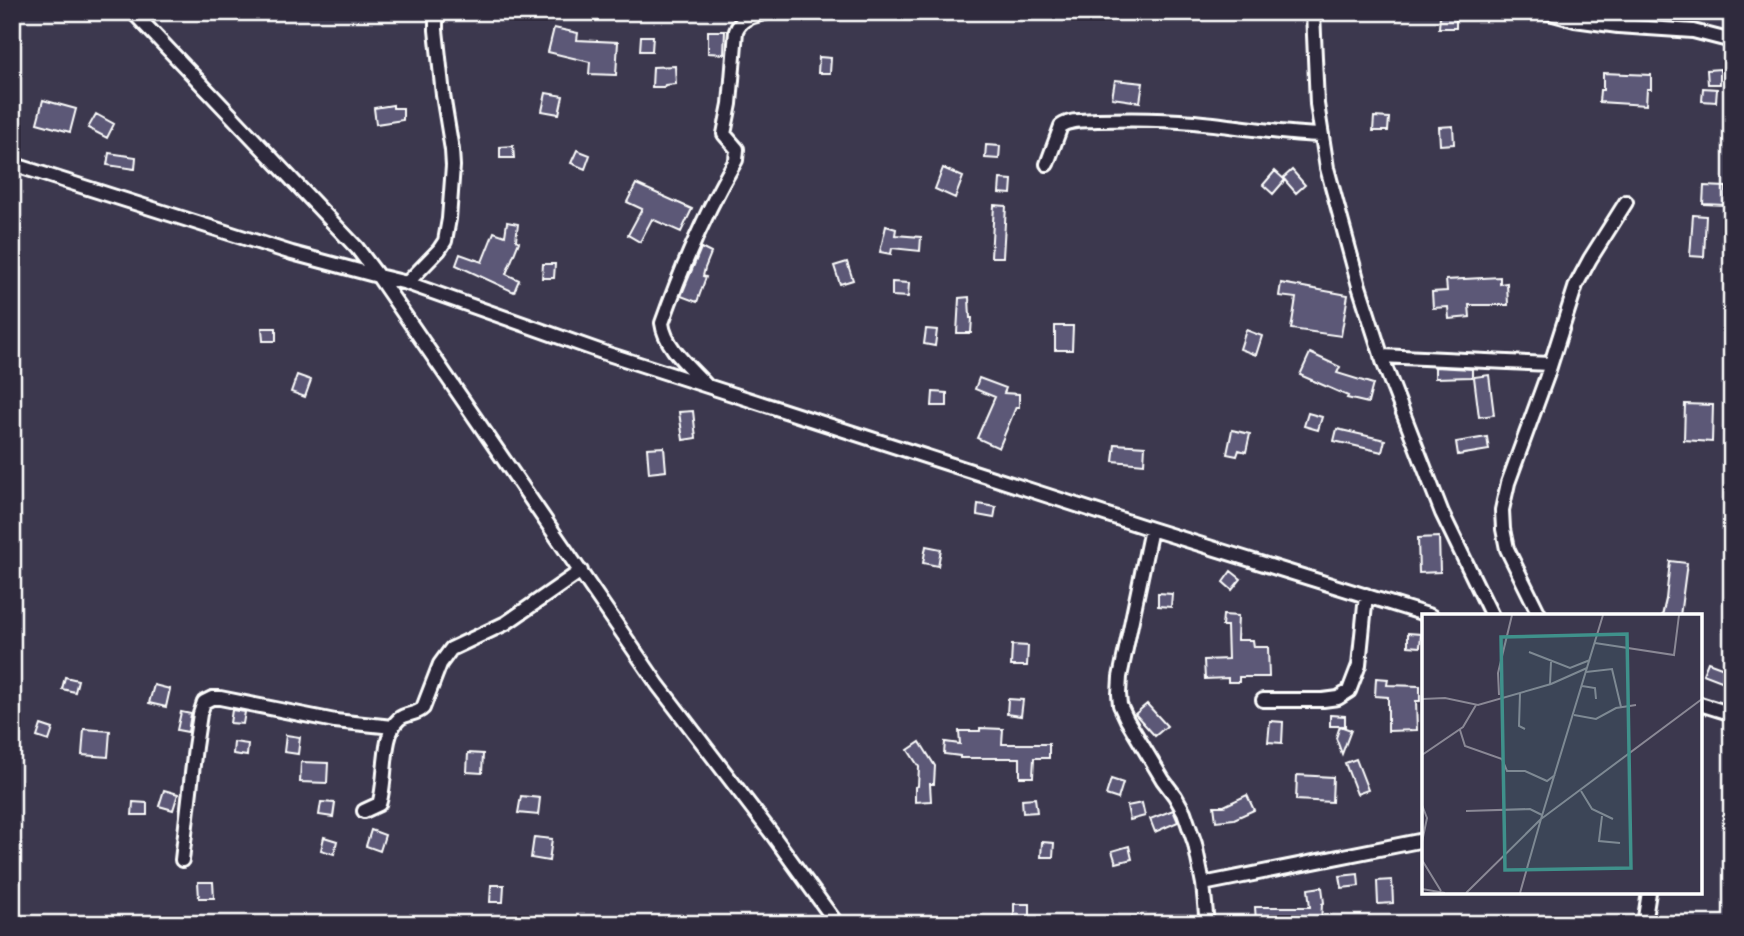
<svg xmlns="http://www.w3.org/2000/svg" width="1744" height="936" font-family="Kalam,sans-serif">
<rect width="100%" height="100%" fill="#3c384e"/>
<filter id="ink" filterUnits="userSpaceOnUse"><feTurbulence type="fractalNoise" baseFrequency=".0143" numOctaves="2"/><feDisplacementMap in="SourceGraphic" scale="14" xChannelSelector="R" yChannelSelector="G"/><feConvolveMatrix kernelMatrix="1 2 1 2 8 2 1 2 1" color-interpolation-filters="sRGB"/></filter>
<g filter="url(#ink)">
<path fill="#5c5977" stroke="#fff" stroke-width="2" d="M1440,16L1456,17V28H1439Z
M554,28L578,33L577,40L618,42L616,75L589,74L590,62L548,52Z
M708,31H725L724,54L708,53Z
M641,36H653L652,51H640Z
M819,57L831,58L830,73H818Z
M675,66L676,84L665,85L664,87H652L653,67Z
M1720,69V84H1708L1707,70Z
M1603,73L1651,75V89H1647L1646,105L1599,102L1600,90H1603Z
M1115,80L1143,83L1140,102L1112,98Z
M1703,88L1717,89L1716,102L1702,101Z
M546,93L563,96L559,114L542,111Z
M43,100L76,109L70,132L37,123Z
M393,105V108H403V120L376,124L374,108Z
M96,114L114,124L107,138L88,128Z
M1374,117L1389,118L1388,131H1373Z
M1453,126L1454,144L1440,145L1439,127Z
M986,145L1000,146L999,159L985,158Z
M513,146L514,158H500V147Z
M577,150L590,155L585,169L571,163Z
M109,153L136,157L135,169L107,165Z
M943,168L963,177L955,198L935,189Z
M1292,170L1305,185L1296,193L1283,178Z
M1275,171L1285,180L1273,194L1263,185Z
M1000,179L1012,180L1011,194L999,193Z
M636,184L692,209L681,232L652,219L640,242L628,235L642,209L627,202Z
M1704,186L1726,187L1725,205L1703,204Z
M994,205L1006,206L1003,257H991Z
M1693,215L1706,216L1704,257L1690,256Z
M507,222L518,224L516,240L519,242L506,274L519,280L514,292L456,265L460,254L482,262L494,232L505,236Z
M886,226L896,229L895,235L921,237L920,251L892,248L891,254L880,252Z
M701,248L711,253L705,268L703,276L706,277L697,302L681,296Z
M847,262L853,280L840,284L834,266Z
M543,264H555L554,278H542Z
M1500,277V284L1507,283L1508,305H1469L1470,317L1449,319L1448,307L1433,308L1432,292L1447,291L1446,280Z
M892,282L909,283L908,297L892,296Z
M1281,283L1348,295L1341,336L1291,329L1296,298L1279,296Z
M969,297L970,318H972L971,333H957L959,298Z
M1055,326H1073L1072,350H1055Z
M262,328H276V341H263Z
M926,329L937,330L935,346L924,344Z
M1246,330L1262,336L1256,355L1240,349Z
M1310,353L1340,367L1337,373L1373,384L1368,403L1347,398L1348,396L1300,375Z
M1435,367L1472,369V377L1435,378Z
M297,375L311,380L305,397L291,392Z
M1489,375L1494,415L1479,417L1474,377Z
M979,378L1006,388L1004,393L1019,394V407H1016L999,448L977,438L995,397L975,389Z
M933,392L947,393V406H932Z
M1685,404L1713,405L1712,442L1684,440Z
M693,411L696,438L683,440L679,412Z
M1308,413L1322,417L1318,430L1304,426Z
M1337,429L1385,440L1382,452L1334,441Z
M1232,430L1250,434L1246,452L1239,450L1237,456L1227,454Z
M1487,437L1489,450L1458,455L1456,442Z
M1115,444L1145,446L1144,464L1113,461Z
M664,447L666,471L649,473L647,448Z
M978,504L996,507L994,518L977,515Z
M1439,537L1440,572L1419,573L1418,538Z
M926,546L941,549L938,566L923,563Z
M1670,561L1687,563L1680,616H1662L1666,599Z
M1231,571L1241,579L1232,590L1223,582Z
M1158,593L1172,594L1171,607L1158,606Z
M1223,615L1238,616L1237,640H1253L1254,647H1268L1269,677H1239V682H1228V678L1205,679L1204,660L1228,659L1227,626H1222Z
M1408,633L1421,634L1420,647L1408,646Z
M1012,645L1028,646L1027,666H1011Z
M1708,662L1732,671V685L1703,674Z
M65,677L78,680L75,692L62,689Z
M1376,678L1388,679L1387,685L1420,686V701H1416L1417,730L1388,731V697L1375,696Z
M154,685L170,689L166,707L149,703Z
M1008,699L1023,700L1021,716L1007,714Z
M1147,704L1167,726L1155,736L1135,714Z
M232,710L245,712L243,724L230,723Z
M181,712L191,714L188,732L177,730Z
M1330,715L1345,716V726H1330Z
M1270,721L1283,722L1282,743L1268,742Z
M41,725L53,729L49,741L37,737Z
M1340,726L1351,730L1342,754L1336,738Z
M980,728L1003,729L1002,744H1049V758H1034L1033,777H1020V758H960V756L944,754L945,742L960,744L959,731H980Z
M84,729L110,731L108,757L82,755Z
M286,735L300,737L298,754L284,752Z
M234,742L248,744L247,756L233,754Z
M920,742L935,766L934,784H930L931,801L915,802V787L918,786L919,767L908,750Z
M468,753L483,754L482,773L467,772Z
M1356,759L1368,790L1357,794L1345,763Z
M301,762L328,763L327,783L300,782Z
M1297,775L1333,777L1332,802L1296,800Z
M1111,779L1123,783L1118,799L1106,795Z
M164,790L178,794L173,810L159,806Z
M1247,795L1254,810L1234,819L1216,821L1214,806H1224Z
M521,796L540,798L538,815L518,813Z
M1035,798L1037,812L1023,813L1022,799Z
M133,802L147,803V815H132Z
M321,802L335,803L333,817L319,815Z
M1142,803L1145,816L1130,820L1127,806Z
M1173,810L1178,822L1155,832L1150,819Z
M371,830L385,835L380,851L366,846Z
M324,837L337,841L334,854L321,850Z
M534,837L552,839L549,861L531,858Z
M1042,842L1054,843L1053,857H1041Z
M1129,846L1132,859L1116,863L1112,851Z
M1358,874L1359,886L1342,888L1340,876Z
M1392,880L1393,903L1378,904L1377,881Z
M198,882H213L214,898H199Z
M491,885H504L503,902H490Z
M1322,887L1324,903L1322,904L1321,924H1312L1308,923V920L1256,921L1255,907H1310L1308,889Z
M1014,904H1030V919L1014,920Z"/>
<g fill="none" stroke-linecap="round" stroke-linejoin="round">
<defs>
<path id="minor" d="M133,12L357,248L378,276L407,283L605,353L1151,529L1431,616
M1313,12L1317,104L1327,168L1359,286L1384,364L1442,513L1492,616
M1546,12L1575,20L1618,26L1693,31L1732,41
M12,164L292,253L378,276L658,685L772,834L837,924
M1047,164L1061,126C1071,119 1085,121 1097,120C1129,119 1162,119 1194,122C1237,126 1279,134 1322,135
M407,283L439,250L445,241L449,219L453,166L452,150L443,95L436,30V12
M1381,356L1550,364
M707,386C691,368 665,348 662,323C682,267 705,212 736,160L737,149L724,134L730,104L736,31C741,17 755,16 768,12
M1151,529L1120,677L1119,694L1120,705L1127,720L1163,780L1175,796L1184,812L1195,844L1203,884L1207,924
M1540,616L1507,549L1503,529L1502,510L1508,483L1547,376L1576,285L1590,259L1626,202
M1263,700H1323L1338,698L1349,691L1359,665L1366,595
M1700,704L1732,714
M364,811L379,804C387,783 381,734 399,719C406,713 416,715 423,708L440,664L451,649L506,623L581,571
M182,860L195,747L200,714L204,702L212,698H220L335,721L393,727
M1203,884L1424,840
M1644,924L1649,892"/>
</defs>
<use href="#minor" stroke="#fff" stroke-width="18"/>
<use href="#minor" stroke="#2f2a3d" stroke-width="12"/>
</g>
</g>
<g transform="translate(1422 614)">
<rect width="280" height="280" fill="#3c384e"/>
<path fill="none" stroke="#8a8895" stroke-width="2" d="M173,29L252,41L257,1M107,38L148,54L168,46M164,58L190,55L199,93M128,70L129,48M160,72L173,74L174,85M98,79L97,112L103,115M77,81L76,59L90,1M0,85L23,84L56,91L129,70L165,54M152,101L174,105L194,94L214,91M38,116L43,132L80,145L85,157H103L125,167L133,161M0,141L41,113L54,91M159,177L170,195L191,205M0,191L5,204L0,228M44,197L108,195L120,201M180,202L177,227L198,229M0,246L19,277M0,275L23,279M44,279L119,205L181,1M98,279L119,205L280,85"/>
<path fill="#3f918b" fill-opacity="0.15" stroke="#3f918b" stroke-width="3.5" d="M205,20L209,254L83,256L79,23Z"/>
<rect width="280" height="280" fill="none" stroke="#fff" stroke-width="3.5"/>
</g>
<rect width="1744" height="936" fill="none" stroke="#2f2a3d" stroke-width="42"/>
<rect x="21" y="21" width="1702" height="894" fill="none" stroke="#fff" stroke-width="2.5" filter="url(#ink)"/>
</svg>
